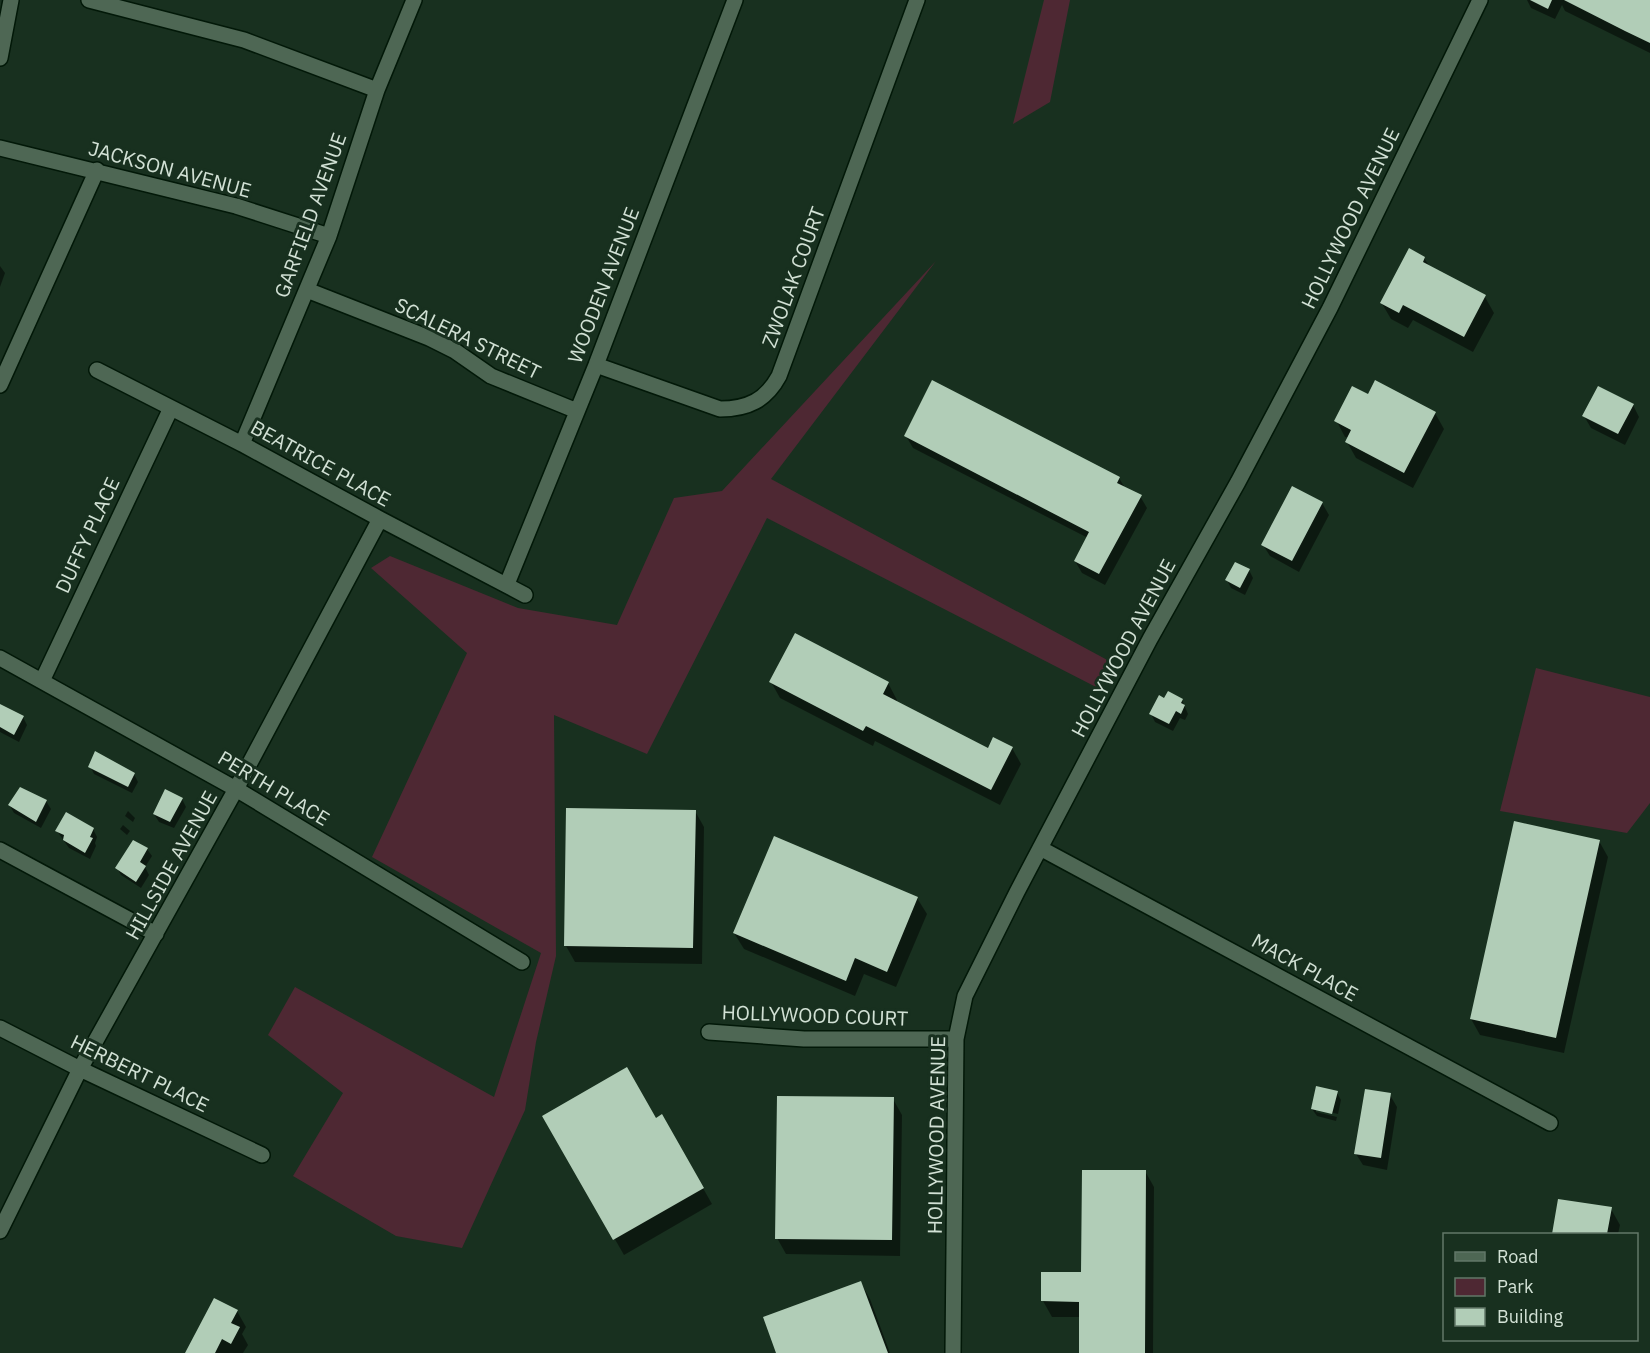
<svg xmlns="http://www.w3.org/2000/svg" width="1650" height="1353" font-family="'IBM Plex Sans',sans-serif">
<rect width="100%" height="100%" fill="#18301f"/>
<path fill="#4e2833" d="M1044,0H1070L1050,102L1013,124Z
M936,261L771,479L1111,662L1096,687L767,518L647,754L554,715L556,956L536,1042L525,1110L462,1248L396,1236L293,1176L343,1093L268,1035L295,987L494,1097L541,953L372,857L467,653L371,568L390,556L518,608L617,625L674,498L722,491Z
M1536,668L1650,697V803L1627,833L1500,811Z"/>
<path fill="#0007" d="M1527,0H1650V53L1565,11L1562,5L1555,19L1531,8Z
M1424,258L1430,267L1485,297L1494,313L1473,352L1413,320L1408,328L1391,319L1381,302Z
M0,266L5,273L0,287Z
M1369,396L1435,413L1444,429L1413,488L1356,458L1347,442L1349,438L1345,437L1336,420Z
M1633,405L1639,417L1625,445L1591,428L1584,416Z
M906,436L1119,478L1125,488L1140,496L1147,508L1105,585L1082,573L1075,561L1088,538L913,448Z
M1322,503L1329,515L1299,572L1270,556L1263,545Z
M1249,570L1253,578L1245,595L1231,588L1227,580Z
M771,682L888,683L897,700L896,702L988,750L1012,748L1021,764L1000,805L875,741L873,746L780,698Z
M1165,700H1182L1188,714L1185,720L1180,718L1173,731L1155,722L1151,714Z
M0,706L23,717L27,725L19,742L0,732Z
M90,766L134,774L138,782L132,793L94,774Z
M182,799L186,807L174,828L159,822L154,814Z
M46,801L51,809L41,828L14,813L10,806Z
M568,810L695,811L704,827L702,964L575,962L566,946Z
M128,811L135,818L133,822L125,816Z
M123,825L130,831L127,835L120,829Z
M93,829L97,837L95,843L96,846L90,859L69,848L57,831Z
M1599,841L1608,857L1564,1053L1480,1035L1471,1019Z
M147,849L152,856L145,867L149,875L141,888L121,875L117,868Z
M917,898L927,914L896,987L864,974L855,996L744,949L734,933Z
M1337,1093L1341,1100L1338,1114L1316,1109V1112L1337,1117L1336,1121L1317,1116L1312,1109Z
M1390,1095L1397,1107L1387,1170L1363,1165L1356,1154Z
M893,1099L902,1115L900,1256L786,1254L777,1238Z
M544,1116L655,1120L662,1116L712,1204L624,1255Z
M1145,1171L1154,1187L1153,1353H1081V1317H1052L1043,1301L1082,1274Z
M1559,1200L1611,1209L1620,1225L1618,1234H1553Z
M861,1283L870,1299L890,1353H777Z
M237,1311L246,1327L242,1334L248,1345L243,1353H187Z"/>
<path fill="#b1cdb7" d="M1530,0H1552L1548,9Z
M1564,0H1650V43L1625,31Z
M1409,248L1425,257L1423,262L1486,295L1464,337L1403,305L1399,313L1380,303Z
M932,380L1120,477L1117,483L1142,495L1099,574L1074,561L1089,532L904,436Z
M1375,380L1436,412L1404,473L1345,442L1351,430L1334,421L1352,386L1368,394Z
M1598,386L1634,404L1618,434L1582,416Z
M1292,486L1323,502L1292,561L1261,545Z
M1235,562L1250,569L1240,588L1225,580Z
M795,633L889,682L883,694L988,748L993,737L1013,747L991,790L866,726L863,731L769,682Z
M1168,691L1183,699L1181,703L1185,705L1181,714L1176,711L1169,724L1149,714L1159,695L1164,698Z
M0,704L24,716L14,735L0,727Z
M95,751L135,773L128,787L88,767Z
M20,787L47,800L36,822L8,805Z
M165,789L183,798L170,822L153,814Z
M566,808L696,810L693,948L564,946Z
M66,812L94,828L90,837L93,838L85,853L63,840L64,835L55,831Z
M1514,821L1600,840L1556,1038L1470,1019Z
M774,836L918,897L887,972L855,958L846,981L733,933Z
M133,840L148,848L140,862L146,866L136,882L115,868Z
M627,1067L656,1118L662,1114L704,1188L613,1240L542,1116Z
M1316,1086L1338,1091L1332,1114L1311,1109Z
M1365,1089L1391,1093L1381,1158L1354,1154Z
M777,1096L894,1097L892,1240L775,1239Z
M1082,1170H1146L1145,1353H1079V1302L1041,1301V1272H1081Z
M1558,1199L1612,1207L1607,1234H1552Z
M861,1281L888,1353H776L763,1317Z
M214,1298L238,1310L231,1323L240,1327L231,1344L222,1339L215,1353H185Z"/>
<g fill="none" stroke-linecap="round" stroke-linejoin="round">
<defs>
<path id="minor" d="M89,0L244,40L377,90
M0,58L11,0
M0,148L236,206L329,236
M307,290L429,338L455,351L491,376L577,411
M596,365L720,409C748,409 766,400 779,376L917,0
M97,370L242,444L380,519L525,595
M0,385L97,170
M242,444L329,236L377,90L414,0
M507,584L596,365L735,0
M0,658L236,789L522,962
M42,681L171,408
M1040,848L1550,1123
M0,850L156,934
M0,1028L80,1069L262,1155
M709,1032L804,1039H956
M0,1231L80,1069L236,789L380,519
M953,1353L956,1039L965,996L1017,892L1150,639L1238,482L1330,308L1480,0"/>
</defs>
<use href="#minor" stroke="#021808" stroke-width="18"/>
<use href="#minor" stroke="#4e6754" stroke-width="15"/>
</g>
<g text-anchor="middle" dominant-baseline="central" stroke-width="6" stroke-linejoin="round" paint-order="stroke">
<g font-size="20" fill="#d2e1d5" stroke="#18301f">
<text transform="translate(170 169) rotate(15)">JACKSON AVENUE</text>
<text transform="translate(310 215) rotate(-70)">GARFIELD AVENUE</text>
<text transform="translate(1350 218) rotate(-64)">HOLLYWOOD AVENUE</text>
<text transform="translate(793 277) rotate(-70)">ZWOLAK COURT</text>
<text transform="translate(603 285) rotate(-69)">WOODEN AVENUE</text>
<text transform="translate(468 338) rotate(26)">SCALERA STREET</text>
<text transform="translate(321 463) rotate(29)">BEATRICE PLACE</text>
<text transform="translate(87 535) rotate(-65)">DUFFY PLACE</text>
<text transform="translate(1123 648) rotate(-62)">HOLLYWOOD AVENUE</text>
<text transform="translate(274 788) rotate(31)">PERTH PLACE</text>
<text transform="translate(171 865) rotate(-61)">HILLSIDE AVENUE</text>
<text transform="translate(1305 967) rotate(29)">MACK PLACE</text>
<text transform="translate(815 1015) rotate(2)">HOLLYWOOD COURT</text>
<text transform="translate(140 1073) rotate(26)">HERBERT PLACE</text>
<text transform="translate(936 1135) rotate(-89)">HOLLYWOOD AVENUE</text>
</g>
</g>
<rect x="1443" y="1233" width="195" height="108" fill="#18301f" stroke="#627768" stroke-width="1.5"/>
<rect x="1455" y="1252" width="30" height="9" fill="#4e6754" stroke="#627768" stroke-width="1.5"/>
<text x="1497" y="1263" font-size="18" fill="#d2e1d5">Road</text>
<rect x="1455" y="1278" width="30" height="18" fill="#4e2833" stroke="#627768" stroke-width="1.5"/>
<text x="1497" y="1293" font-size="18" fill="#d2e1d5">Park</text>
<rect x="1455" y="1308" width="30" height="18" fill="#b1cdb7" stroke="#627768" stroke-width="1.5"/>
<text x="1497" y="1323" font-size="18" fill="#d2e1d5">Building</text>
</svg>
